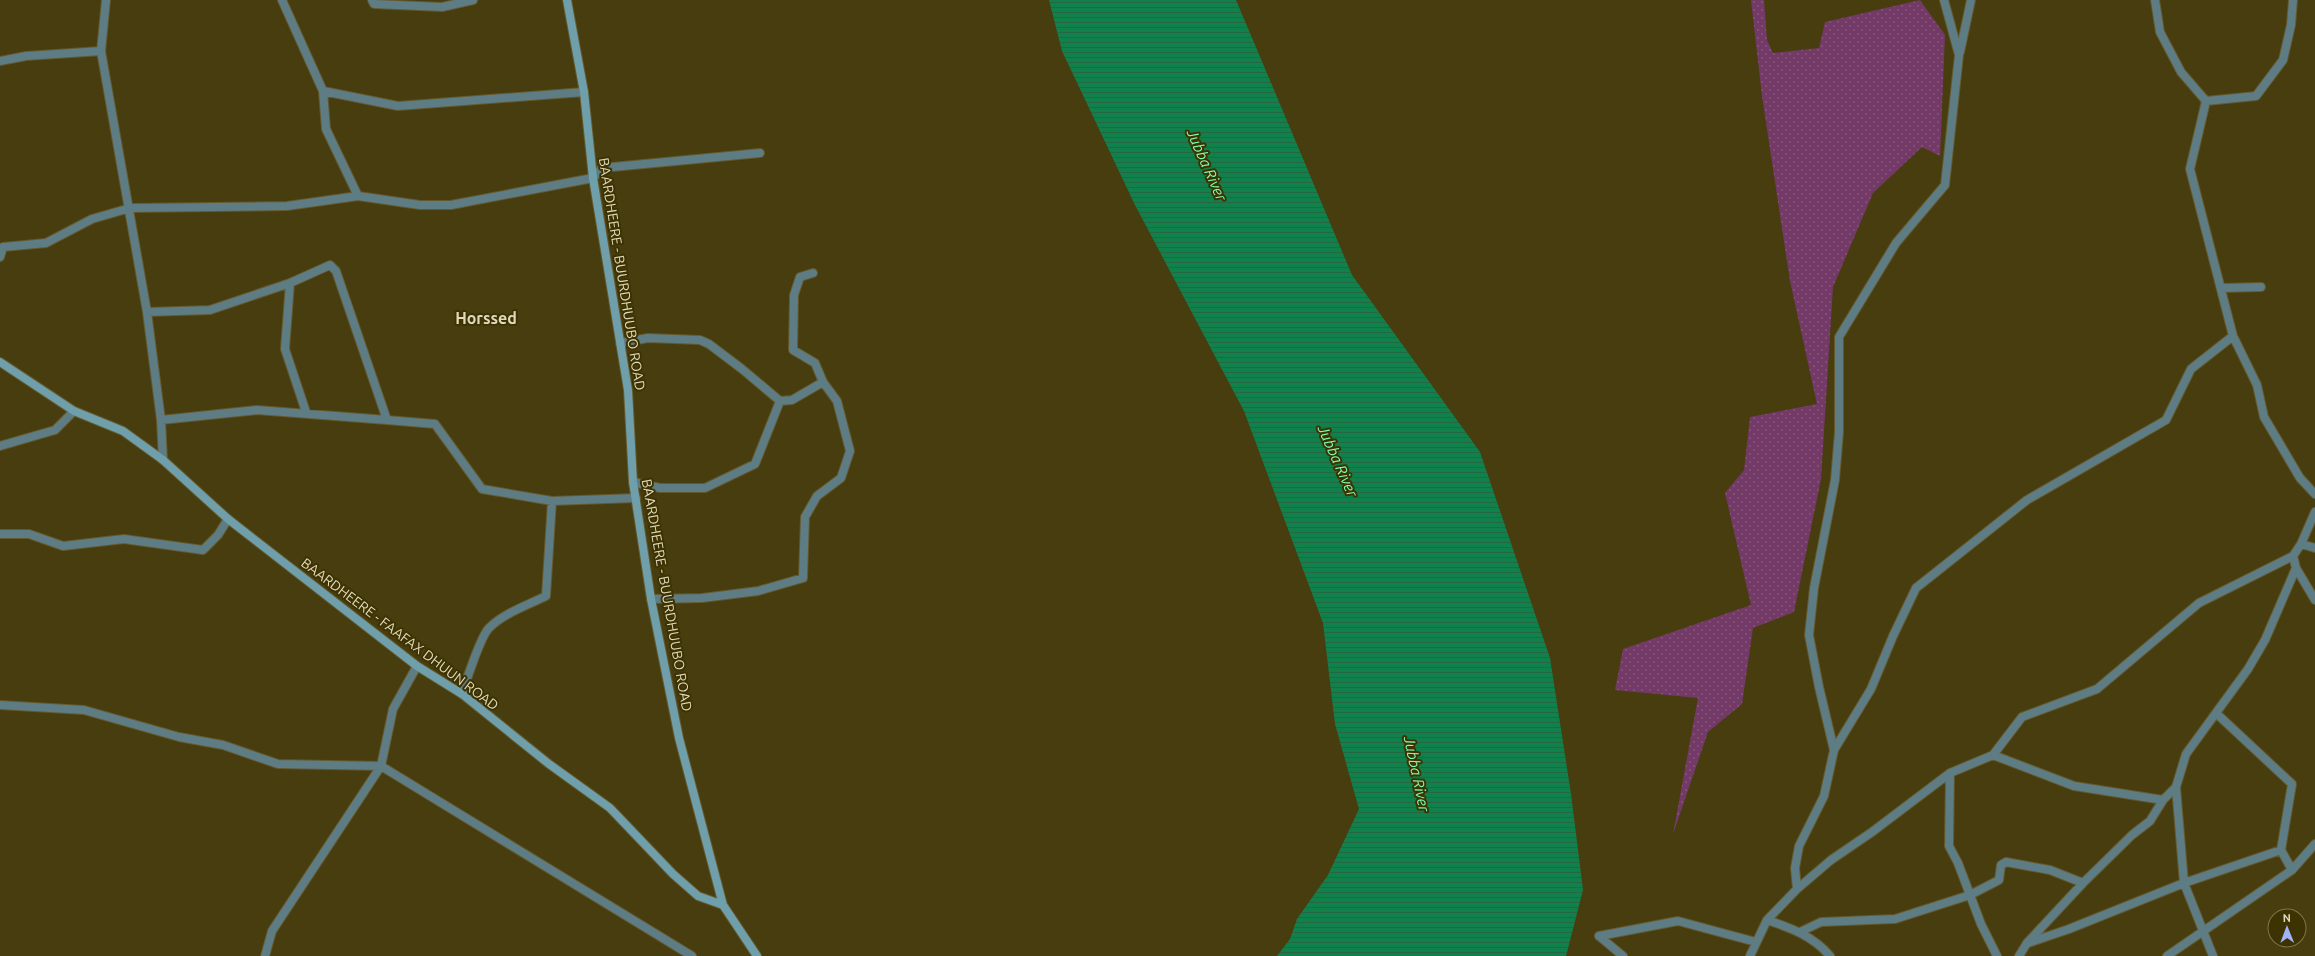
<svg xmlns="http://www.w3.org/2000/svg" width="2315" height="956" font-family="Ubuntu,sans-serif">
<defs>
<pattern id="green-dots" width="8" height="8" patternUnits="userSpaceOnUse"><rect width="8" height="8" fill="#733967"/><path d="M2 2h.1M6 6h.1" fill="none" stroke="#87557b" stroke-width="1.8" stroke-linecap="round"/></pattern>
<pattern id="water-rules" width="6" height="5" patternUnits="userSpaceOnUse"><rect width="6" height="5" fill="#11814c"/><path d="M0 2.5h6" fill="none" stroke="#256744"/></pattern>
</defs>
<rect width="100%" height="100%" fill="#483d0f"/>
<path fill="url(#green-dots)" d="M1751,0H1764L1767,40L1773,53L1819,48L1825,22L1920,0L1945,35L1940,156L1922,147L1873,193L1833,287L1821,479L1794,612L1753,628L1742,704L1708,732L1673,834L1698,698L1615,690L1623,649L1751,605L1725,493L1744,470L1750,417L1817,404L1790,281L1762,96Z"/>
<path fill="url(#water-rules)" d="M1049,0H1236L1352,275L1480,452L1550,658L1571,794L1583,890L1566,956H1277L1290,939L1297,919L1328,875L1359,809L1335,724L1323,623L1244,411L1135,205L1062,51Z"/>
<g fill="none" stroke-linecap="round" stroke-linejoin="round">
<defs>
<path id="minor" d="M106,0L101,51L147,312L161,420L163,460
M282,0L323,91L326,129L358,196
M372,0L374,4L442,7L473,0
M2155,0L2160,32L2181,72L2206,101L2256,96L2283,60L2291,25L2293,0
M1960,52L1971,0
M0,61L26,56L101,51
M323,91L398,106L584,92
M2206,101L2190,169L2233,336L2257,385L2264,417L2300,478L2315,494
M0,257L3,247L46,243L92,219L130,208L287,206L358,196L420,205H451L593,178L602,168L760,153
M2221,288L2261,287
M147,312L210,310L290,283
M620,343L648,338L700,340L709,344L742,369L780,401L755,464L705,488H660L633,482
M780,401L792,400L823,382
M306,412L285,349L290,283L330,265L336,271L387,420L435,424L482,489L552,501L636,498
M161,420L257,410L387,420
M0,446L55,430L74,411
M0,534H29L63,546L124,539L203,550L218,535L228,519
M2301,544L2315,548
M2296,568L2315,600
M651,599L702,598L758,591L803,578L805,517L817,496L841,478L850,451L837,401L823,382L815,363L793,350L794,295L800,277L813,273
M462,694C466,681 481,636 489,628C504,613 528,605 546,596L552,501
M0,705L84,710L179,737L223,745L278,764L381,766L692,956
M2217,714L2292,784L2281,850L2292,870
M1834,750L1871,689L1893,636L1916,588L2027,500L2166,420L2191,369L2233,336
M1993,755L2074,786L2163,800
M1950,773L1949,846L1958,863L1981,924L1997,956
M2176,787L2184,883L2213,956
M1797,889L1831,860L1872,832L1950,773L1993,755L2022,717L2097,689L2199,603L2293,556
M1767,920C1791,928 1813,936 1830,956
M1800,932L1821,922L1895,919L1970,895L1999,880L2001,865L2006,862L2050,870L2083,883
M1599,936L1678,921L1756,942
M1599,936L1623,956
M2028,943L2069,929L2184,883L2281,850
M265,956L272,931L381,766L393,709L417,666
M1750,956L1767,920L1797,889L1795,868L1799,846L1824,796L1834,750L1819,687L1809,635L1814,588L1835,480L1839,432V337L1896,243L1945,185L1959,55L1944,0
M2019,956L2027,943L2083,883L2132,835L2150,821L2163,800L2176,787L2186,754L2248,669L2265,640L2296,568L2293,556L2301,544L2315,512
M2167,956L2292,870L2315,844"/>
<path id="secondary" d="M567,0L584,92L593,178L628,390L633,482L651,599L679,738L723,905
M0,362L74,411L123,431L163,460L228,519L417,666L462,694L549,764L610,808L673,874L698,896L723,905L757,956"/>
</defs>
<use href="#minor" stroke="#64592e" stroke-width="10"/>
<use href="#secondary" stroke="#64592e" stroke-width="10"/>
<use href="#minor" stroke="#5e7c84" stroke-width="8"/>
<use href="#secondary" stroke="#6e9fab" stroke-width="8"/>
</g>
<g text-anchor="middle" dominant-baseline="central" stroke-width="4" stroke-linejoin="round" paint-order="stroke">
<g font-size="14" fill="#e1d9bc" stroke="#3d3302">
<text transform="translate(622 274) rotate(81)">BAARDHEERE - BUURDHUUBO ROAD</text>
<text transform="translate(667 595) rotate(80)">BAARDHEERE - BUURDHUUBO ROAD</text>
<text transform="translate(400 634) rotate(37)">BAARDHEERE - FAAFAX DHUUN ROAD</text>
</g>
<g font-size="15" font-style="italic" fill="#7efdb2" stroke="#3d3302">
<text transform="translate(1207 165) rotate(66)">Jubba River</text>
<text transform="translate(1338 461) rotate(66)">Jubba River</text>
<text transform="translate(1417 774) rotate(78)">Jubba River</text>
</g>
<g font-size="16" font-weight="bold" fill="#e1d9bc" stroke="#3d3302">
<text x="486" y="318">Horssed</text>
</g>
</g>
<g transform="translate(2287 928) rotate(359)"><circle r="19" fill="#3d3302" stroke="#7f754c"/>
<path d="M0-3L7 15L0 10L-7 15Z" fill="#a4b2fc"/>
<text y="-6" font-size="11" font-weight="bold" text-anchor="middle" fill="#e1d9bc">N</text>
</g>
</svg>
